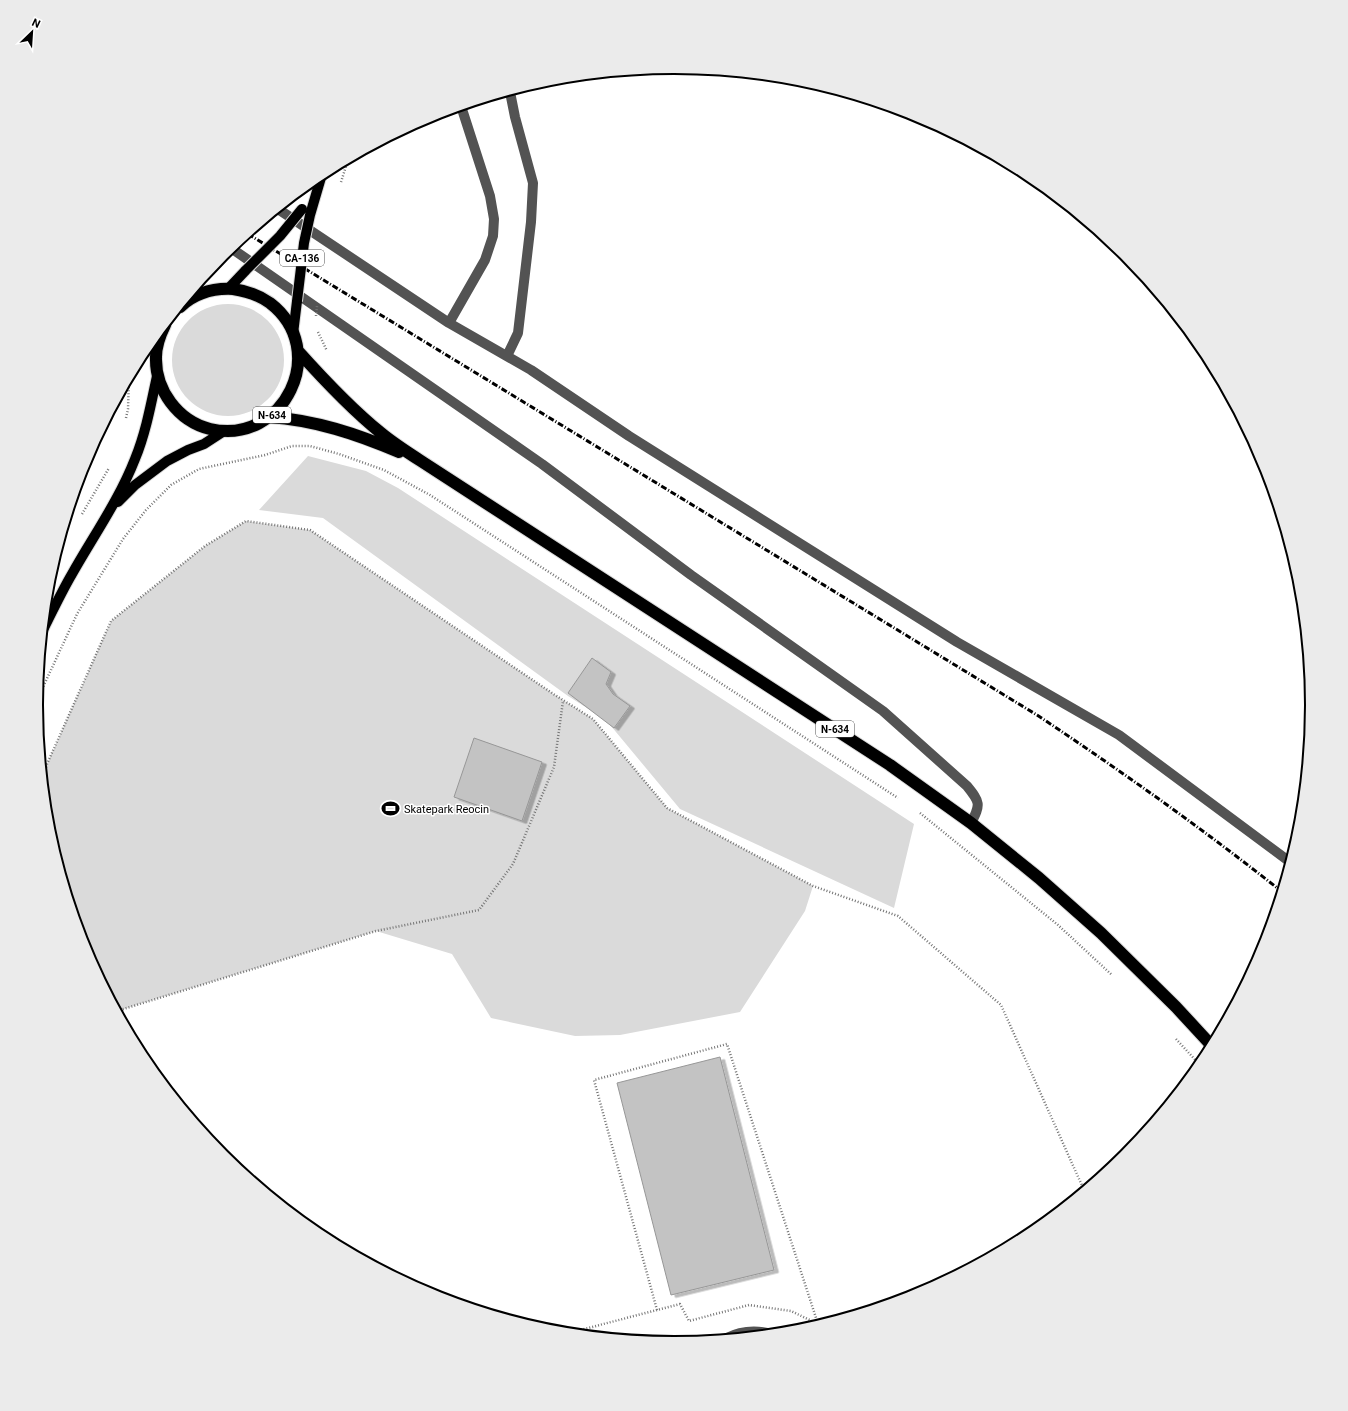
<svg xmlns="http://www.w3.org/2000/svg" width="1348" height="1411" font-family="Roboto,sans-serif">
<defs>
<filter id="shadow"><feDropShadow dx="4.5" dy="2.5" stdDeviation="0" flood-color="#0004"/></filter>
</defs>
<rect width="100%" height="100%" fill="#fff"/>
<path fill="#dadada" d="M172 360a56 56 0 1 1 112 0a56 56 0 1 1-112 0Z
M308,456L366,471L398,488L914,824L894,908L680,809L606,720L568,696L323,518L259,510Z
M246,521L310,530L555,695L593,719L667,808L813,886L805,911L740,1012L620,1035L575,1036L491,1018L452,954L376,931L117,1011L84,949L48,830L43,779L47,764L111,621L205,546Z"/>
<path fill="#c3c3c3" stroke="#979797" filter="url(#shadow)" d="M592,658L611,672L606,684L613,694L630,706L614,728L568,693Z
M474,738L542,762L522,821L454,797Z
M720,1057L774,1270L671,1295L617,1083Z"/>
<g fill="none" stroke-linecap="round" stroke-linejoin="round">
<defs>
<path id="major" d="M310,215L322,174
M228,289L246,270
M293,334L297,301
M118,502L135,485L167,461L188,450L204,444L224,431
M44,628C53,610 62,591 72,574C94,535 119,500 135,459C146,432 151,404 157,376"/>
<path id="highway" d="M165,325C160,335 156,346 156,357C155,390 178,421 210,429C284,446 331,350 270,303C259,295 247,291 233,289C214,288 195,293 180,307
M298,351C324,380 350,408 381,433C393,443 407,452 421,461L890,765L971,823L1039,878L1101,933L1176,1007L1212,1046
M269,417C315,420 357,434 399,452"/>
</defs>
<use href="#major" stroke="#dbdbdb" stroke-width="12"/>
<use href="#highway" stroke="#dbdbdb" stroke-width="14"/>
<path stroke="#757575" stroke-width="2.5" stroke-dasharray="1 2" stroke-linecap="butt" d="M341,182L348,160
M318,332L327,351
M126,418L128,409L129,378
M82,514L109,468
M37,700L77,614L123,539L146,510L171,485L199,469L265,455L292,446H310L339,454L384,470L430,495L898,798
M43,779L47,764L111,621L205,546L246,521L310,530L555,695L593,719L667,808L813,886L898,916L1001,1005L1084,1190
M920,813L1058,925L1112,975
M117,1011L376,931L479,910L513,864L554,767L563,701
M1176,1039L1200,1065
M657,1310L594,1080L727,1044L818,1324
M569,1333L680,1304L689,1321L749,1305L791,1311L818,1324"/>
<path stroke="#535353" stroke-width="10" d="M278,209L449,323L531,370L629,436L957,642L1119,735L1290,862
M231,248L542,464L691,575L883,711L967,786C980,802 981,804 971,823
M449,323L485,260L493,236L494,219L490,196L461,106
M507,356L518,333L531,222L533,183L515,117L510,92
M727,1338C742,1330 757,1330 773,1334"/>
<use href="#major" stroke="#000" stroke-width="10"/>
<use href="#highway" stroke="#000" stroke-width="12"/>
<path stroke="#000" stroke-width="3" stroke-dasharray="6 2 1 2" stroke-linecap="butt" d="M248,234L1037,715C1121,771 1203,829 1281,891"/>
<defs>
<path id="major-bridge" d="M246,270L280,236L302,209
M297,301L304,243L310,215"/>
</defs>
<use href="#major-bridge" stroke="#dbdbdb" stroke-width="12" stroke-linecap="butt"/>
<path stroke="#757575" stroke-width="2.5" stroke-dasharray="1 2" stroke-linecap="butt" d="M316,316L317,306"/>
<use href="#major-bridge" stroke="#000" stroke-width="10"/>
</g>
<defs>
<symbol id="stadium-bare" viewBox="-9 -9 18 18"><path d="M0-5a6.5 5 0 1 0 0 10a6.5 5 0 1 0 0-10ZM-3.5-1.8h7v3.6h-7Z" fill="#000" stroke="#fff" stroke-width="2.5" paint-order="stroke"/></symbol>
</defs>
<g fill-rule="evenodd">
<use href="#stadium-bare" x="378" y="796" width="25" height="25"/>
</g>
<g text-anchor="middle" dominant-baseline="central" stroke-width="3" stroke-linejoin="round" paint-order="stroke">
<g fill="#fff" stroke="#4c4c4c" stroke-width="1">
<rect x="280" y="250" width="44" height="16" rx="3"/>
<rect x="253" y="407" width="38" height="16" rx="3"/>
<rect x="816" y="721" width="38" height="16" rx="3"/>
</g>
<g font-size="10" font-weight="bold" fill="#000">
<text x="302" y="258">CA-136</text>
<text x="272" y="415">N-634</text>
<text x="835" y="729">N-634</text>
</g>
<g font-size="11" fill="#000" stroke="#fff" text-anchor="start">
<text x="404" y="809">Skatepark Reocin</text>
</g>
</g>
<path d="M0 0H1348V1411H0ZM43 705a631 631 0 1 1 1262 0a631 631 0 1 1-1262 0Z" fill="#ebebeb" fill-rule="evenodd"/>
<path fill="none" stroke="#000" stroke-width="2" d="M43 705a631 631 0 1 1 1262 0a631 631 0 1 1-1262 0Z"/>
<g transform="translate(32 32) rotate(25)" stroke="#ffffff" stroke-width="3" paint-order="stroke">
<path d="M0-3L7 15L0 10L-7 15Z" fill="#000000"/>
<text y="-6" font-size="11" font-weight="bold" text-anchor="middle" fill="#000000">N</text>
</g>
</svg>
